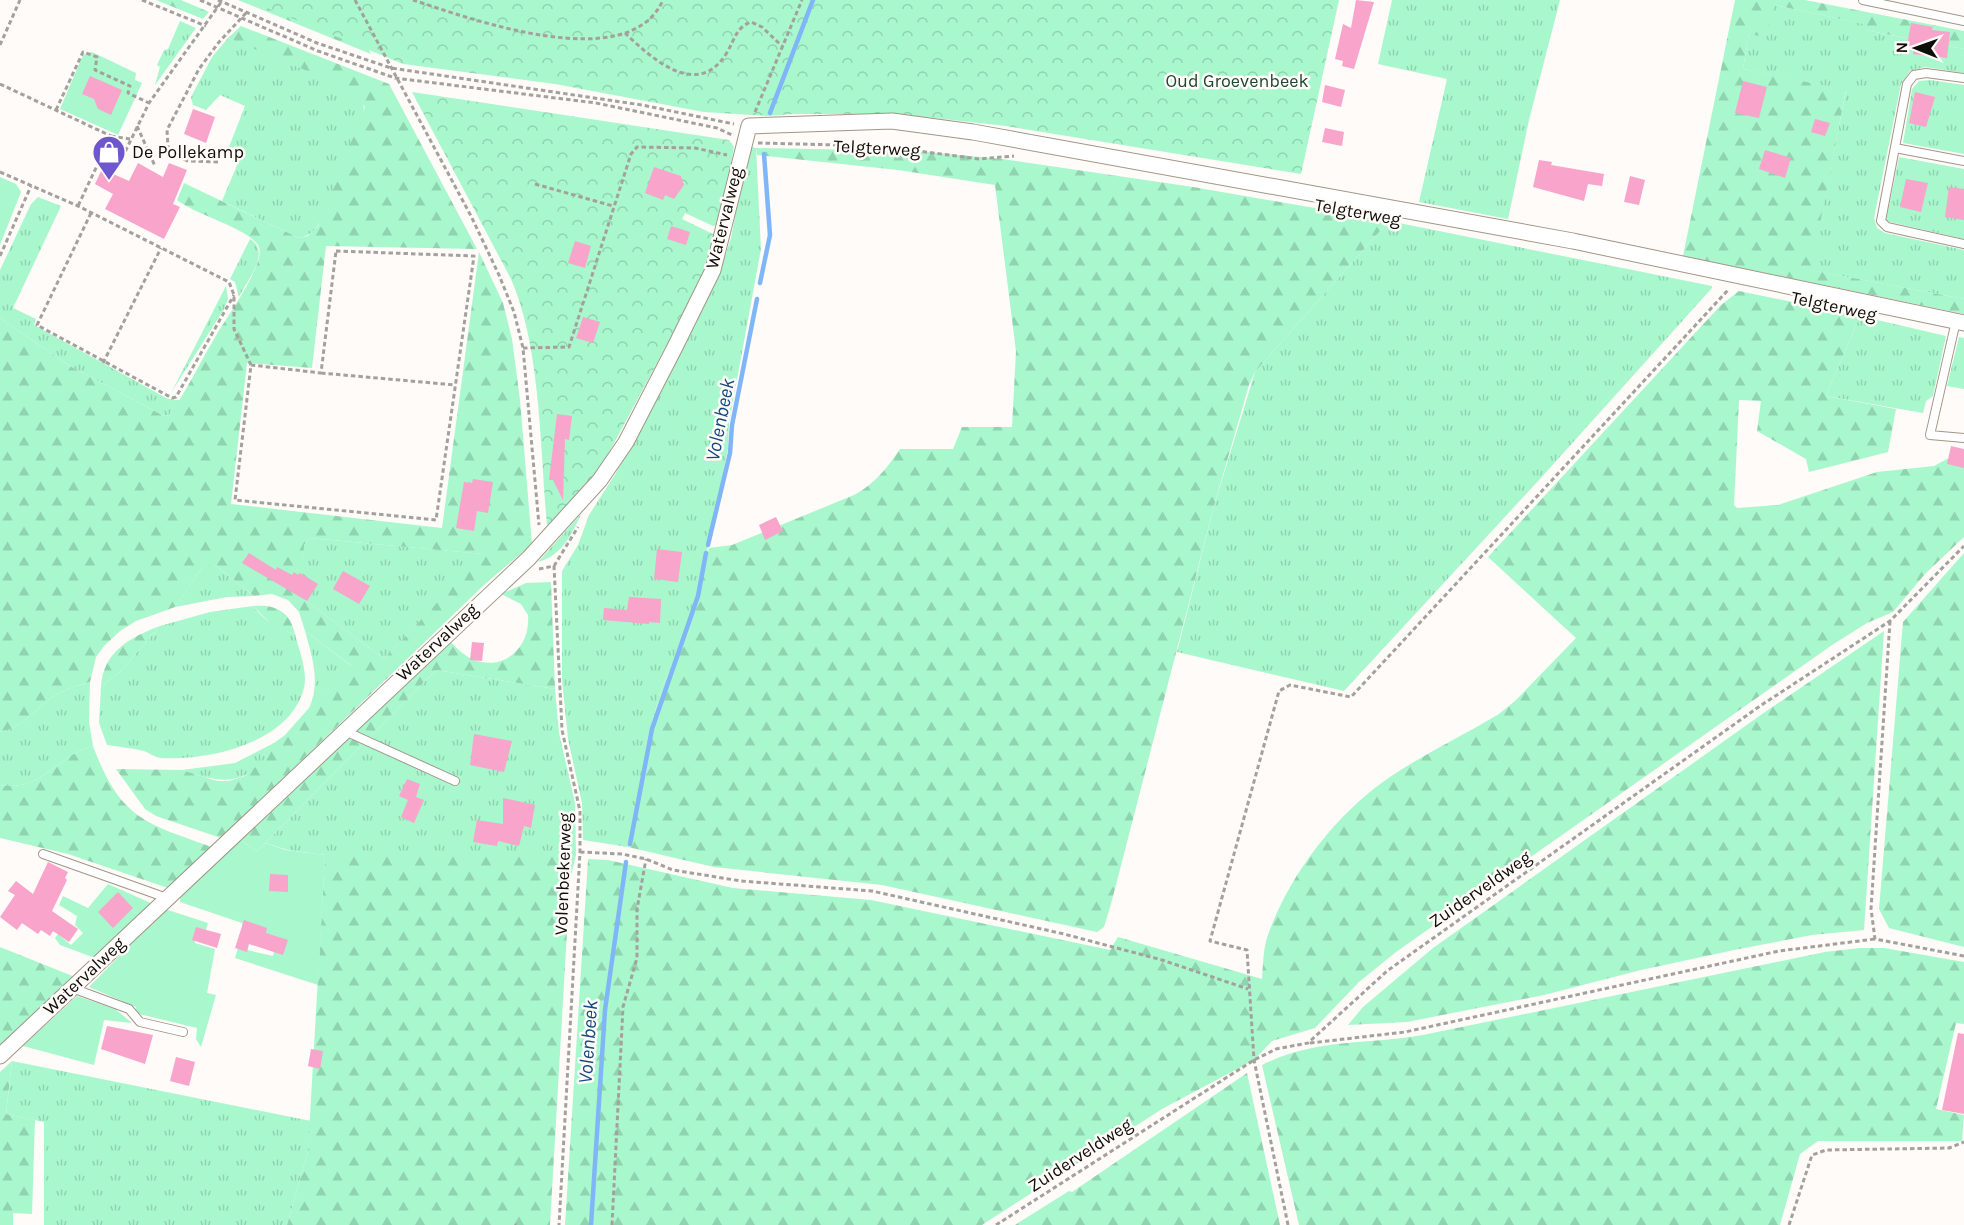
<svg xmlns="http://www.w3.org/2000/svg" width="1964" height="1225" font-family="Karla,sans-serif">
<defs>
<pattern id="grass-tufts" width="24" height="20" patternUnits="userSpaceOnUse" patternTransform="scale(1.5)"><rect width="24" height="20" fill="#a9f7cd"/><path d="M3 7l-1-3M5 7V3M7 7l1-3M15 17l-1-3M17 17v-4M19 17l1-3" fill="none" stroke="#90d3af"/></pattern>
<pattern id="forest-firs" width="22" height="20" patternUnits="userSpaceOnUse" patternTransform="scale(1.5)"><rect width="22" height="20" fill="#a9f7cd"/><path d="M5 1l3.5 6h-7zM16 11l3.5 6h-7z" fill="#90d3af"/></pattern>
<pattern id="park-crowns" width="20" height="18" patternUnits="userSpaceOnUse" patternTransform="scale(1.5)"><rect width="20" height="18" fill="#a9f7cd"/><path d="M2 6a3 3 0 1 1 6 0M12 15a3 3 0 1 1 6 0" fill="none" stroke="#90d3af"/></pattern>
</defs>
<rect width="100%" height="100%" fill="#fefbf8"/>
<path fill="url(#grass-tufts)" d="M1392,0H1560L1529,120L1508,219L1419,202L1447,79L1378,64Z
M1774,5L1865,24V30L1964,49V73L1925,67L1910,71L1901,84L1874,218L1877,228L1885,233L1964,250V299L1810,270L1846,91L1743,69L1749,34Z
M180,21L196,28L155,85L160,67L157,65L164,50L168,49Z
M228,38C249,46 352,82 361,96C365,104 364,111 362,119C350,148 335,200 318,225C313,233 308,236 299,238L222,201L238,163L225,157L245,106L220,95L206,110L193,105L191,97L212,57Z
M1930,80L1964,85V154L1903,143L1912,89L1919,81Z
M752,147L756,148L761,249L729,423L728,449L695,611L689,632L662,686L651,726L628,847L583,840L582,803L568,739L562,679V571L578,545L589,515L616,473L721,269L731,238L747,152Z
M1899,157L1964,169V239L1886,221Z
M38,197L61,206L13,308L36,319L34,325L168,399L180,400L169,415L164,416L68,365L0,318V270L31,204Z
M1389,221L1712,286V288L1539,480L1344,691L1177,652L1214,506L1255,372Z
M250,239C272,252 247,280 239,297L235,282L230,279Z
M226,286L228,299L224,309L171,393Z
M1860,316L1946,336L1933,396L1926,401L1923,413L1826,396Z
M1959,337L1964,338V389L1947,386Z
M581,514C572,535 561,556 538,562Z
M309,538L484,554L384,659L300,596L304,545Z
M209,564L215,565L254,596L227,597L175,607L203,566Z
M253,606C264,620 278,630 295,634C299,650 308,672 304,688C290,743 209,761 161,758C155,757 149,753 144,751C132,748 119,747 107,745L99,723L101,687L120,672L160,626L210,612Z
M305,631L353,667L309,708C321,683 312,656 305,631Z
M436,670L555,689L559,733L575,803L576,855H325L288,850L265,843Z
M90,682L89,722L93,746C55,756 44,792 0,785V732C21,728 35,710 51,698C63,690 76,685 90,682Z
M274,743C272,751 268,756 262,763C238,788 211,780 182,770L235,763Z
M12,1061L311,1121L308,1151L287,1225H44V1122L6,1114Z"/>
<path fill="url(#forest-firs)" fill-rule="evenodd" d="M156,0H181L209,12L203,19Z
M238,0H345L371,54Z
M1735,0H1805L1964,31V49L1865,30L1864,24L1774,5L1765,37L1749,34L1743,69L1846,90L1811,270L1964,299V314L1683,256Z
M241,26L389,84L477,249L326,246L312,368L247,363L231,504L442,528L479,252L503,303L512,339L520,400L532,544L484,585L221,838L156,816L145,809L116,769L182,770L217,781H229L245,776L267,757L274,743L285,735L309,708L352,666L305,631L299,612L288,600L272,594L254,596L215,565L203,566L175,607L136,621L120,631L104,646L96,657L90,682C76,685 63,690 51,698C35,710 21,728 0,732V318L68,365L164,416L169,415C187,391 199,364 214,339C228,315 251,285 259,258C260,253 260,249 258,245C247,228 196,215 177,200L184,183L299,238L308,236L318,226L365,107L355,91L228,38ZM309,538L483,554L384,659L300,596L313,583L303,573L304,545Z
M756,148L916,151L1002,159L1193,187L1389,221L1255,372L1249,385L1214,506L1111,904L1104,927L1097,932L882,885L714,867L628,847L651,726L662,686L689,632L709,548L732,545L854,495C875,484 887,468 900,449H953L962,427H1012L1016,351L995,185L898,170L757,155Z
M1739,291L1860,316L1826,396L1896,409L1888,452L1809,472L1806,459L1757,431L1761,401L1739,400L1734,505L1737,508L1778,505L1877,472L1934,466L1964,450V537L1925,574L1893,612L1867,623L1832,645L1396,952L1359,982L1315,1028L1272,1041L1254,1060L1162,1109L982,1225H565L588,859L608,860L733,888L871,900L1110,950L1118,937L1262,979C1263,966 1263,951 1267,938C1287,878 1335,815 1387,779C1422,755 1462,736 1499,714L1515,701L1576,638L1488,557L1721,305Z
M1964,553V947L1889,928L1879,909L1903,622Z
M551,582L555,689L436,670L257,851L241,840L448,640C455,646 462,654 470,658C502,674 531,648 528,615L521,604L501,594L526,583Z
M253,606C275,604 290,611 295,634L275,628Z
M160,626L120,672L101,687C103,651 131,637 160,626Z
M1884,631L1864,930L1812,935L1739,949L1641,970L1544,995L1407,1022L1348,1025L1363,1007L1433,948L1765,712Z
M93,746C120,818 144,823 212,847L168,888L68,854L0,838V785C44,792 55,756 93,746Z
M325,855H576L570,880L550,1225H287L308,1151Z
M0,947L75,977L0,1047Z
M1860,948H1884L1964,962V1024L1956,1023L1936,1109L1964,1115L1962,1141H1818L1800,1154L1780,1225H1299L1262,1065C1315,1038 1366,1045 1423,1035L1825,952Z
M12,1061L6,1114L35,1120L32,1214L13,1213V1225H0V1072Z
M1247,1073L1280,1225H1015L1069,1191L1072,1192Z"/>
<path fill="url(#park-crowns)" d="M247,0H1339L1301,174L1006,126L898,114H794L768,116L704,112L555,84L403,64Z
M412,92L729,140L734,147L720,224L713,226L685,213L682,219L713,234L715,239L708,268L598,473L550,524L547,525C540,450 541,347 511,279Z"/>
<path fill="#a9f7cd" d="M92,52L136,73L135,80L142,83L118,135L60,109L83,55Z
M0,177L16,184L21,192L0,245Z
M241,840L257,851L265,843L286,850L325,855L318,985L235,958L238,948L273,956L277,940L242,931V923L180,902V895Z
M108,884L153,904L95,958L60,945L55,938L58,934L71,945L83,933L75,925L77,916L59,905L63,896L88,908Z
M165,909L208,923L206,930L197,928L195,943L215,949L207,993L216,995L201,1047L196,1039L197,1028L135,1013L136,1007L89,987Z
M77,996L115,1009L132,1023L104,1020L94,1065L23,1046Z"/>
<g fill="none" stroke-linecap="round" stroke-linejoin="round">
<path stroke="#80b6f7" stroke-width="4.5" d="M770,113L813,0
M760,283L770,235L764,154
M708,545L730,453L732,425L757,299
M630,844L652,729L698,596L706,553
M591,1225L605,1010L626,862"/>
</g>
<path fill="#f8a4cb" d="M1356,0L1374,2L1354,69L1342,66L1343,61L1335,59L1343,24L1351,28Z
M1911,23L1933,27L1932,30L1950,32L1947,58L1913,54L1914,47L1907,46Z
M90,76L122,90L111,115L98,109L94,99L82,94Z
M1743,81L1767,87L1759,118L1735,113Z
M1325,85L1345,90L1341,107L1322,102Z
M1915,92L1935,97L1926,127L1909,123Z
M193,109L215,117L206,143L184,134Z
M1815,119L1830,123L1825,136L1811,132Z
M1325,128L1344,132L1342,146L1322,142Z
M1765,150L1791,158L1785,178L1759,169Z
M1539,160L1552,162L1551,165L1604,174L1602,186L1588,184L1584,201L1533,187Z
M138,163L163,177L169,163L187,170L173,204L180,207L164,239L105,209L113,194L95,184L102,169L129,181Z
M654,167L681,176L684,185L674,199L665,195L663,200L645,193Z
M1630,176L1645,180L1639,205L1624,202Z
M1906,179L1928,183L1921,212L1900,207Z
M1949,187L1964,189V220L1945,217Z
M671,226L690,232L686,245L667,239Z
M575,241L591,246L585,268L568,263Z
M583,317L600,322L593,343L576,338Z
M557,414L572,416L569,440L565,439L563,500L553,480H549Z
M1951,446L1964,449V468L1947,464Z
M473,479L493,482L488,513L477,511L474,531L456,528L464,482L472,483Z
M776,517L783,531L765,540L759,525Z
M657,549L682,552L678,582L654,579Z
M249,553L276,570L277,567L292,575L294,572L298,575L300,573L318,584L307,601L242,563Z
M343,571L370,586L359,604L333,589Z
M629,597L661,599L660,623L649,622V624L603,620L604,608L627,610Z
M472,642L484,643L482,661L470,660Z
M474,734L512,741L504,772L470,765Z
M407,779L420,784L416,797L424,800L414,823L401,817L408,800L399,796Z
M503,798L535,805L531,828L524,826L519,846L498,841L497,846L473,842L477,820L503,824Z
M48,862L68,872L65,878L67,880L52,911L78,929L69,942L53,931L50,936L41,930L38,934L22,923L17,930L0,917L15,895L8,891L16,881L33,894Z
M270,874L288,875V892L269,891Z
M118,892L133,908L113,928L98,912Z
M244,920L267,928L266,933L288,940L283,955L249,944L247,952L235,948Z
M196,927L221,934L217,948L192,940Z
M107,1026L153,1035L145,1064L101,1049Z
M1958,1033L1964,1034V1114L1942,1110Z
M311,1049L323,1051L320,1069L308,1066Z
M176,1057L195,1062L189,1086L170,1081Z"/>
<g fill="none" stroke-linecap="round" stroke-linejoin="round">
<defs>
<path id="service" d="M1863,0L1964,21
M1964,78L1926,73L1914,75L1907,84L1881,221L1887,227L1964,244
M1895,148L1964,161
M1956,321L1930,435L1964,438
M345,731L455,781
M43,854L167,898
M72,988L129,1009L140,1022L183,1032"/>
<path id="minor" d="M0,1056L529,558L600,480L626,442L675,347L713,270L749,126L892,121L973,132L1573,241L1964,323"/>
</defs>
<use href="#service" stroke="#a29586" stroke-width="10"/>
<use href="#minor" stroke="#a29586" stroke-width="17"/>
<path stroke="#a4a19d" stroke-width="3" stroke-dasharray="4.5 3" stroke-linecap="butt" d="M142,0L206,26
M200,0L318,51L395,78L596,103L717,128L732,135
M218,0L317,43L391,68L642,105L734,124
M355,0L471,216L499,275L514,312L523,348L539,525
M413,0C471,19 629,77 663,0
M625,33C651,58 697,100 726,54C735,40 735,28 751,22L762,27L783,47
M0,45L20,0
M0,84L111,136L78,206
M56,110L83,52L97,57L95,70L130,86L128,93L149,103
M755,112L802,0
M137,126L155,166
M111,136L130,139
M758,143L880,146L979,159L1014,156
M122,158L149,103L222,1
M218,162L188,161L175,156L168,147L167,130L199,69L219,42L247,12
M0,172L78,206L229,282L234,295V329L251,365
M535,184L613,206
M91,213L37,325L172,398L176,397L234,295
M336,251L474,256L436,520L235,500L251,365L321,373Z
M0,256L31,186
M523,348L569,347L631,154L637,147L695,148L727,155
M103,363L161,248
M321,373L455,385
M554,566L578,527
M539,569L554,566L562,730L580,811V852L559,1225
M1890,621L1871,909L1875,939L1964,956
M580,852L622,854L646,859L673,870L741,881L872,891L1064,934L1162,960L1248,989
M1310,1043L1405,1032L1779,951L1875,939
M515,1224L516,1225
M612,1225L623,1007L637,958V909L646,859
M996,1225L1254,1060L1276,1049L1308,1043L1387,971L1760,706L1890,621L1964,546
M1288,1225L1254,1060L1247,950L1210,941L1279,691L1290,685L1351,697L1729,289
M1789,1225L1812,1155L1826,1150L1949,1148L1964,1142"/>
<use href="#service" stroke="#fff" stroke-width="8"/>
<use href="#minor" stroke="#fff" stroke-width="15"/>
</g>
<defs>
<symbol id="shop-pin" viewBox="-11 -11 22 30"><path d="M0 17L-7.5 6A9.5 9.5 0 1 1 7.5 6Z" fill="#6e56cf" stroke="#fefbf8"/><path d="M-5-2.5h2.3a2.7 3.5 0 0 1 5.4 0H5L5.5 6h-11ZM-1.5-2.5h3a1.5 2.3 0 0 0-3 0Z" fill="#fff"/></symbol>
</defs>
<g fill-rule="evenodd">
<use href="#shop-pin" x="90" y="133" width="38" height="52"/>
</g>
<g text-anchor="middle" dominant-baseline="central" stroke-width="5" stroke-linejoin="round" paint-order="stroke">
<g font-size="18" fill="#1f4632" stroke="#fefbf8">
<text x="1237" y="81">Oud Groevenbeek</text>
</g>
<g font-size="18" fill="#100c07" stroke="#fefbf8">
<text transform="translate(877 148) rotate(3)">Telgterweg</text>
<text transform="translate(1358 212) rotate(10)">Telgterweg</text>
<text transform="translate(724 218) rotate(-76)">Watervalweg</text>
<text transform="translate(1834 306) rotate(12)">Telgterweg</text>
<text transform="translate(437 642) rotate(-43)">Watervalweg</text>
<text transform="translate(563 874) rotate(-88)">Volenbekerweg</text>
<text transform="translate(1480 889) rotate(-35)">Zuiderveldweg</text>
<text transform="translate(84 976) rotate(-43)">Watervalweg</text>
<text transform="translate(1080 1155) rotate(-33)">Zuiderveldweg</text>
</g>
<g font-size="18" fill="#100c07" stroke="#fefbf8" text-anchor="start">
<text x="132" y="152">De Pollekamp</text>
</g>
<g font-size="20" font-style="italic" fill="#144983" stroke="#fefbf8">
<text transform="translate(720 420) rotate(-79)">Volenbeek</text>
<text transform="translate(588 1042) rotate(-86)">Volenbeek</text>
</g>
</g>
<g transform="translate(1916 48) rotate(271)" stroke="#fefbf8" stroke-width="4.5" paint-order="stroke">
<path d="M0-4.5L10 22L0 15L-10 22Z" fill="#100c07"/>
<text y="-9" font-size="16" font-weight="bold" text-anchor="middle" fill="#100c07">N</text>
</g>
</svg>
